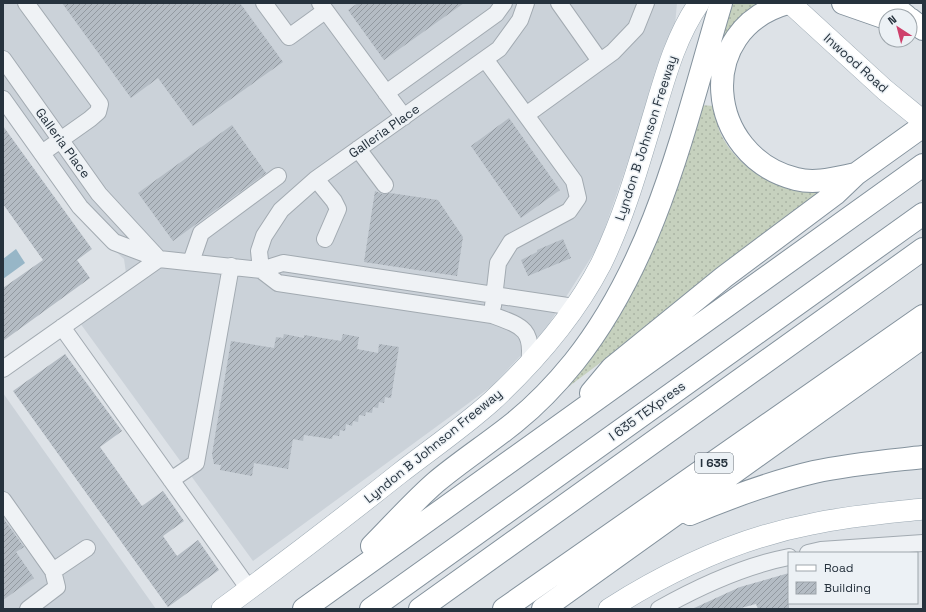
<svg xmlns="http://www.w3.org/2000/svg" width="926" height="612" font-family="'Space Grotesk',sans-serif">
<defs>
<pattern id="grass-dots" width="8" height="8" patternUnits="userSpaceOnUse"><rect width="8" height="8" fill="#c6d1be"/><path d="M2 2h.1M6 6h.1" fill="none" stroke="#aab4a4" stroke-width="1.8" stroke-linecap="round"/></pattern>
<pattern id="building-hatch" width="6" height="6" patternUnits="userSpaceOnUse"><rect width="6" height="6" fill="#b4bcc4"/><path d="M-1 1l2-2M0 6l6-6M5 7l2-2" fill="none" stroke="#9299a0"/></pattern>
</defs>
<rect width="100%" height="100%" fill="#dde2e7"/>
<path fill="#cbd2d9" d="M3,3H677L675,25L599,245L545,330L492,386L253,561L72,312L126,273L124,259L89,227L3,110Z
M3,393L156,609H3Z"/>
<path fill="url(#grass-dots)" d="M730,3H769L728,37L720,36Z
M701,105L714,106C716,114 717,123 719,130C731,160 765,185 797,190C807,191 818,191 828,191L551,400L593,349Z"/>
<path fill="#97b6c7" d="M16,249L25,263L3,279V259Z"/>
<path fill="url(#building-hatch)" d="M62,3H240L283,62L193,126L158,78L131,98Z
M358,3H464L384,60L348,10Z
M509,118L560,190L521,218L471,146Z
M232,125L266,173L173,241L138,193Z
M3,126L92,249L77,260L90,278L3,341V288L43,260L3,204Z
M375,191L382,194L390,193L438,200L463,237L457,276L364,262Z
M563,239L571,258L528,276L521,260L537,252V250Z
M284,334L304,338V335L341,341L343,334L359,337L357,349L378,353L379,344L399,347L391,398L385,397L384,403L379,402L378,408L373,407L372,413L366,412L365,416L359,415L358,422L353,421L352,426L346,424L345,431L340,430L339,436L333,435L332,439L304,435L303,441L293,439L288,469L254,463L252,476L220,470L221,465L214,464L212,454L231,341L274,348L276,337L283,338Z
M65,354L122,431L100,447L142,506L163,491L184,521L163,536L177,556L198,540L219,570L168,607L13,391Z
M3,518L24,547L16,552L34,578L3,600Z
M789,573V609H758L756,604L737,609H692L740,587Z"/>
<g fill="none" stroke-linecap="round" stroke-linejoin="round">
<defs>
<path id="minor" d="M26,3L100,104L98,112L90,119L42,153
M264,3L289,37L325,11
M320,3L404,117
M526,3L520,20L499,49L316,179L281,210L264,236L259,251L261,270L278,283L492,315C522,326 534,329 529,364
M559,3L600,61
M3,59L99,194L158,258
M485,59L574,181L578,198L569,211L511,242L498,263L493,306
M386,93L496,14L504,3
M3,99L80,207L114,242L159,259L261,270L283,263L574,307
M526,115L613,52L636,28L646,3
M358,149L385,185
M316,179L334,201L338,209L325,239
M191,262L201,233L278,176
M62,327L249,589
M3,369L159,259
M171,480L196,463L231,266
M3,500L53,571L57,587L28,609
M808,553L821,550L923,543
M53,571L87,548
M659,609C700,586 743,566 789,557"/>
<path id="major" d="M790,3L885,90L923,121
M222,609C282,565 342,519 400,473C431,449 463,427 492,401C534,362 574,316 601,264C624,217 638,167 653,117C665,77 675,38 699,3
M609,609C672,569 738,538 812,524C848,516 886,513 923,509"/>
<path id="highway" d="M788,3C693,29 705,156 796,179C816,184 836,178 856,174
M843,3L886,18
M889,3L906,16
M910,19L923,29
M591,393L612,368L724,277L835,194L856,174L923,126
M690,514C731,497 771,482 814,472C850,464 887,461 923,457
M372,546C393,525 413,502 436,482C461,461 489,443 515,422C536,405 557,383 574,362C656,259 684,127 721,3
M304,609L923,165
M371,609L923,214
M420,609L923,249
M504,609L923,316
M543,609L923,337"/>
</defs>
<use href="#minor" stroke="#a2aab1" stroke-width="18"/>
<use href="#major" stroke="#9ca9b3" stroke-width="22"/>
<use href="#highway" stroke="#84929d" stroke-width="24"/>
<use href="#minor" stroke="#eff2f5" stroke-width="16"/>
<use href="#major" stroke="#fff" stroke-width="21"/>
<use href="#highway" stroke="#fff" stroke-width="22"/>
</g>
<g text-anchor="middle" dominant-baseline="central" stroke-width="3" stroke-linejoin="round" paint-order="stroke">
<rect fill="#ecf1f5" stroke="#616b74" stroke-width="1" x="695" y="453" width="38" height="20" rx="3"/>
<g font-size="12" font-weight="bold" fill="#26323d">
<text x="714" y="463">I 635</text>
</g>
<g font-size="13" fill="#26323d" stroke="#ecf1f5">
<text transform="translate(856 63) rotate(42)">Inwood Road</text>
<text transform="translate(384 131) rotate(-35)">Galleria Place</text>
<text transform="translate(646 138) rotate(-72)">Lyndon B Johnson Freeway</text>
<text transform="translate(63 143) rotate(54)">Galleria Place</text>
<text transform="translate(647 411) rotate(-36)">I 635 TEXpress</text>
<text transform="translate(433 446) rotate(-39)">Lyndon B Johnson Freeway</text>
</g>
</g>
<rect width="926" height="612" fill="none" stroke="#26323d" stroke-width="8"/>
<rect x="788" y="552" width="130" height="52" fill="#ecf1f5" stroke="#9da5ab"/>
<rect x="796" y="565" width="20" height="6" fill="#ffffff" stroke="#9da5ab"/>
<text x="824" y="572" font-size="12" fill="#26323d">Road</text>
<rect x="796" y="582" width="20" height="12" fill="url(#building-hatch)" stroke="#9da5ab"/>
<text x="824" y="592" font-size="12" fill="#26323d">Building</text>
<g transform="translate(898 28) rotate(324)"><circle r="19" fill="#ecf1f5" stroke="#9da5ab"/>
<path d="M0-3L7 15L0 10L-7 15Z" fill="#ce406b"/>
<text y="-6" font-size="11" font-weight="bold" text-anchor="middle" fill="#26323d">N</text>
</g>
</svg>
